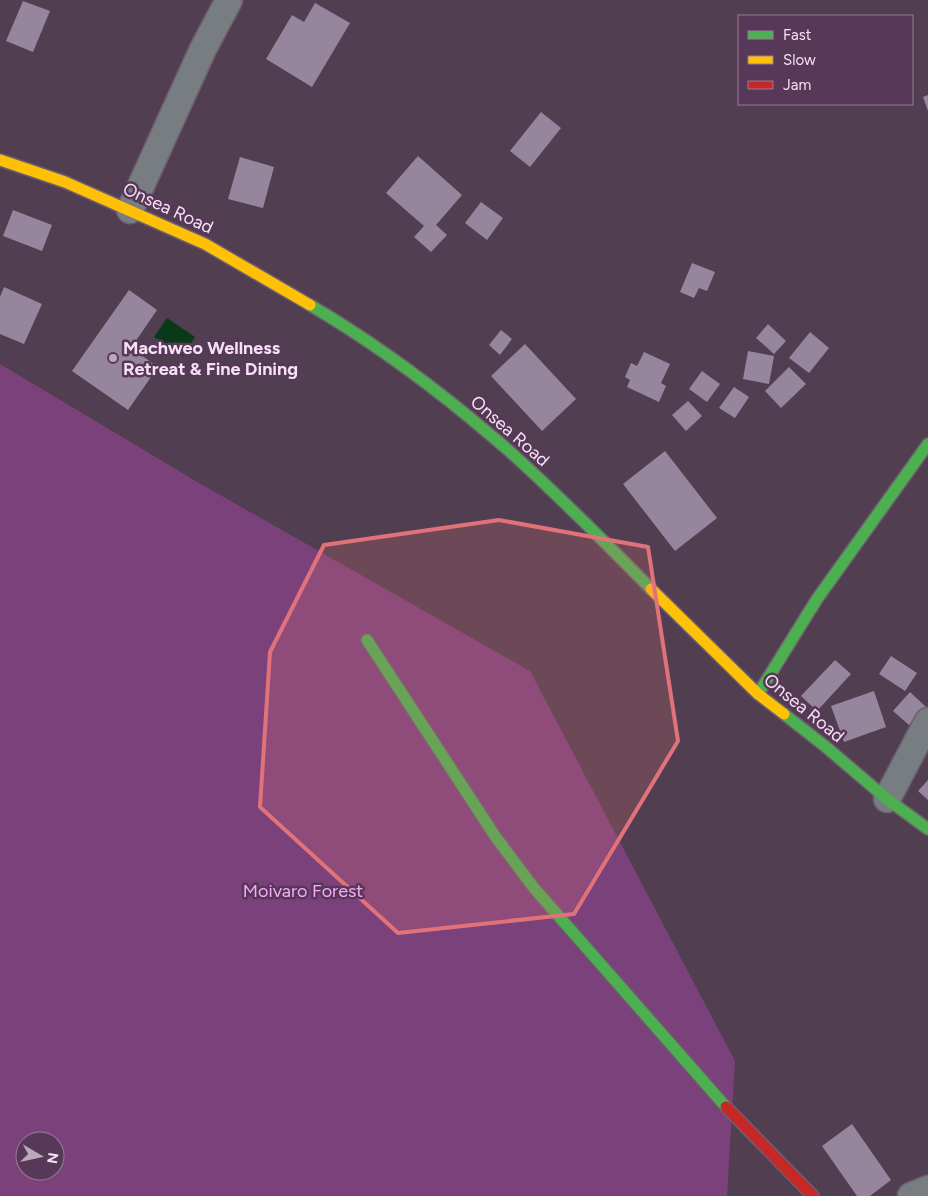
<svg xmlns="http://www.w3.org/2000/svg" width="928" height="1196" font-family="Figtree,sans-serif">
<rect width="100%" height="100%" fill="#513f51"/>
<path fill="#7b417b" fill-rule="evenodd" d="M0,364L199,483L530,671L735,1061L727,1196H0ZM25,1141H55V1171H25Z"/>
<path fill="#093916" d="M167,318L195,337L183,356L154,337Z"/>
<path fill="#96869d" d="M23,1L50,11L33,52L6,41Z
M315,3L350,23L312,87L266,59L292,15L304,22Z
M928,95V111L923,97Z
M541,112L561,128L530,167L510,151Z
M418,156L462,195L436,225L447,235L431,252L414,237L424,226L386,193Z
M240,157L274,167L263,208L228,199Z
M481,202L503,218L487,240L465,223Z
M13,210L52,225L42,251L3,236Z
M692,263L715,272L707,291L699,288L694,298L680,292Z
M4,287L42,304L24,344L0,334V297Z
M129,290L157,310L131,348L158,367L128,410L72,371Z
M768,324L786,341L774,354L756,338Z
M501,330L512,339L500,355L489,345Z
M810,332L829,348L809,373L789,358Z
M525,344L576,399L542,431L491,376Z
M748,351L774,356L769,384L743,379Z
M644,352L670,364L661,383L666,386L659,402L627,387L630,380L625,377L631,363L637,366Z
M789,367L806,384L781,408L765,391Z
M702,371L720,384L707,402L689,389Z
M734,387L749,397L735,418L719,408Z
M688,401L702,416L686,431L672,415Z
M665,451L717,518L675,551L623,484Z
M891,656L917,673L905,691L879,674Z
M835,660L851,674L817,711L801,696Z
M874,691L886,727L844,742L831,706Z
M910,692L926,707L909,725L893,711Z
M928,780V800L918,791Z
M852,1124L891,1180L870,1196H857L822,1146Z"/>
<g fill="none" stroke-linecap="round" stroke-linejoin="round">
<defs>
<path id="street" d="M130,210L203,49L229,0
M887,799L928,721
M911,1196L928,1189"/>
<path id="fast" d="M310,305C366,338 419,376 469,417C481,427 494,438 507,449C557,494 604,541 651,589
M367,640L495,836L534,888L726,1107
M758,694L817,599L928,444
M784,714L826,747L887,799L928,829"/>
<path id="slow" d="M0,160L65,182L205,244L310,305
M651,589L758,694L784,714"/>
<path id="jam" d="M726,1107L813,1196"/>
</defs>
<use href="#street" stroke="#6d5e6d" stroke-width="29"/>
<use href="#fast" stroke="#6d5e6d" stroke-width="14"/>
<use href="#slow" stroke="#6d5e6d" stroke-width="14"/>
<use href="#jam" stroke="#6d5e6d" stroke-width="14"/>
<use href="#street" stroke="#787d81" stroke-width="26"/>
<use href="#fast" stroke="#4caf50" stroke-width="11"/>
<use href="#slow" stroke="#ffc107" stroke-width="11"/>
<use href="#jam" stroke="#c62828" stroke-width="11"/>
</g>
<path fill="#e2727a" fill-opacity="0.2" stroke="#e2727a" stroke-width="4" stroke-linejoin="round" d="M499,520L648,547L678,741L574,914L398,933L260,807L270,652L324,545Z"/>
<circle fill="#bca8bb" stroke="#583858" stroke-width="2" cx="113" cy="358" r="5"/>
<g text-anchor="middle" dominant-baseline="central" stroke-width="5" stroke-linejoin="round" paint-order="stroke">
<g font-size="18" fill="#f5e1f4" stroke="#583858">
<text transform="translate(168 208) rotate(25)">Onsea Road</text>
<text transform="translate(510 431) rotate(41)">Onsea Road</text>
<text transform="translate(804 708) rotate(39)">Onsea Road</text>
</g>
<g font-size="18" font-weight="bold" fill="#f5e1f4" stroke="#583858" text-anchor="start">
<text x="123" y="348">Machweo Wellness<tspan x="123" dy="21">Retreat &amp; Fine Dining</tspan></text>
</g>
<g font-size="18" fill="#fbaafa" stroke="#583858">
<text x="303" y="891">Moivaro Forest</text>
</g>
</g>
<rect x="738" y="15" width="175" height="90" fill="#583858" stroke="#977c96"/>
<rect x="748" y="31" width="25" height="8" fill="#4caf50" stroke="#977c96"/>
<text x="783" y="40" font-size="15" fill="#f5e1f4">Fast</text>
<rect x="748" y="56" width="25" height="8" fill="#ffc107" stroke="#977c96"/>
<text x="783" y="65" font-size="15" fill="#f5e1f4">Slow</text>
<rect x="748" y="81" width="25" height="8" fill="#c62828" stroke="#977c96"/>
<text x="783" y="90" font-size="15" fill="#f5e1f4">Jam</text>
<g transform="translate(40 1156) rotate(99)"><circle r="24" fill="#583858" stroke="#977c96"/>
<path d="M0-4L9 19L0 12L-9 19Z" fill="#bca8bb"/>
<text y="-8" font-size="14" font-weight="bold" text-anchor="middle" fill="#f5e1f4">N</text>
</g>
</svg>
